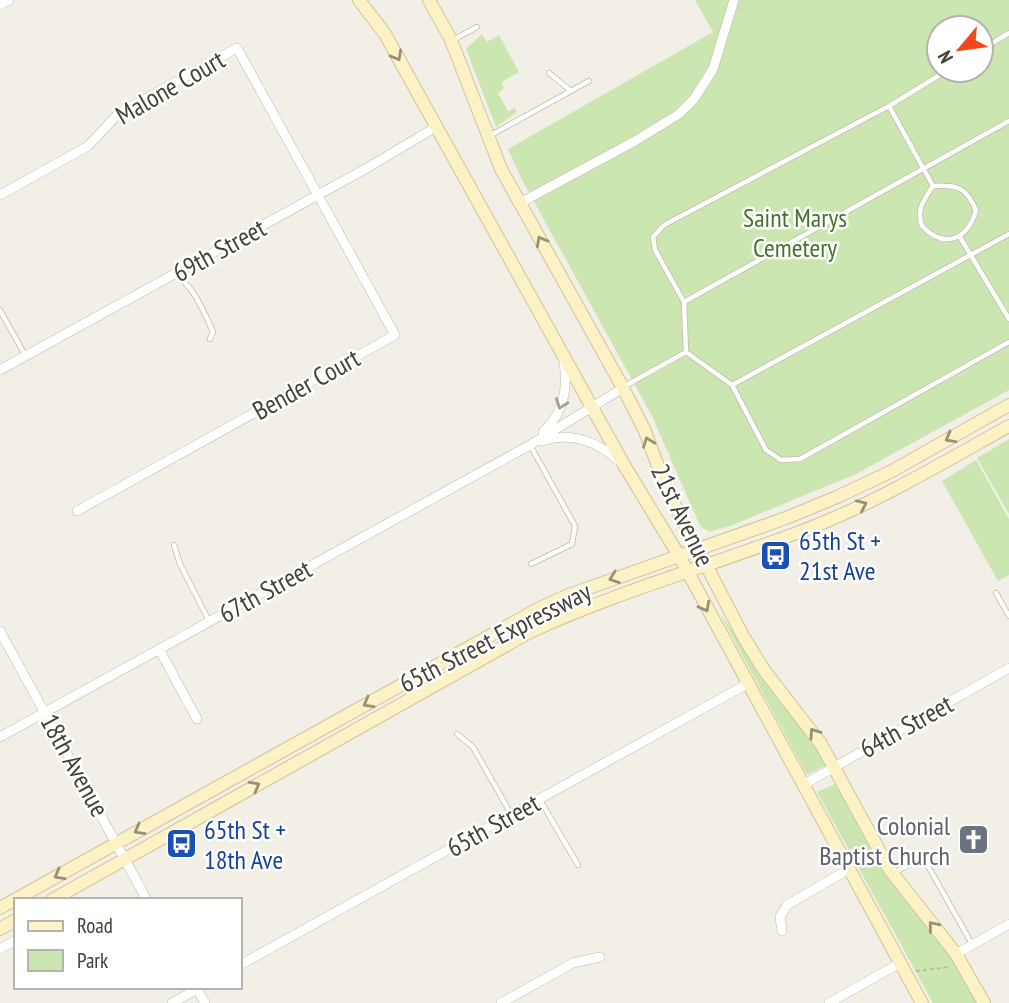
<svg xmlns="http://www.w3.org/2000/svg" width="1009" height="1003" font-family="'PT Sans Narrow',sans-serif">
<rect width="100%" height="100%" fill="#f2efe6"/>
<path fill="#cbe6b0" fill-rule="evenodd" d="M695,0H1009V390L856,474L730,526L709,532L700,526L652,416L521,178L508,149L713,32ZM939,28H981V70H939Z
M482,34L487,42L499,35L519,72L502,82L504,88L498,93L508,111L515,108L517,112L496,127L466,49Z
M1009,439V514L977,458Z
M976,460L1009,519V575L998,581L942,481Z
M719,612L802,725L828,764L807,775Z
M837,783L886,872L912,909L952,956L979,1003H933L817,792Z"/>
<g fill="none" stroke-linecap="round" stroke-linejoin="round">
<defs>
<path id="lane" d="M453,40L477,27
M981,50L1009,33
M948,70L889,106L664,225L653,237L655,250L684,302L686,352L732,385L766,450L781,460L800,459L1009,342
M549,73L571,91
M889,106L933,186
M491,135L589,81
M933,186C958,185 966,187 976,210C968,239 945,250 922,226C916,209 924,200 933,186Z
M960,237L1009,319
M177,274C182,281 187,284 192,291C200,303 207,318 213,332L210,339
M684,302L1009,121
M0,310L25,355
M732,385L1009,234
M623,387L686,352
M530,445L575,526L572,544L531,564
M174,545L180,564L209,621
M996,593L1009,616
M457,734L473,747L511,814
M540,800L578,865
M896,872L923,857L972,944"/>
<path id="street" d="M0,5L9,0
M0,195L88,146L118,114L237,48L395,335L77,511
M520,203L635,141L679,114L694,99L713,69L734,0
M0,370L367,168L436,127
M543,432C564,413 568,389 564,362
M542,441C571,432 595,440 618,460
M0,631L147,900
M159,649L197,719
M0,737L530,445L623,388
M803,785L1009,668
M782,931L780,917L787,905L849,869
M0,949L16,940
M956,954L1009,924
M240,965L747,684
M196,987L205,1003
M172,1003L201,987
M501,1003L573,963L600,957
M829,1003L900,963"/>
<path id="secondary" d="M359,0L385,34L624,465L678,554L922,1003
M429,0L451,40L501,169L623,388L644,429L667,490L743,636L764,670L821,744L890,870L956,954L984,1003
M52,900L530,632C621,590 717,564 810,528C879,501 944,462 1009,426
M0,908L538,609L566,596L786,518L837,497L892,471L1009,405
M0,929L16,920"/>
</defs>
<use href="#lane" stroke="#c1baac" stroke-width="6"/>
<use href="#street" stroke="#c1baac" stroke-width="10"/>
<use href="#secondary" stroke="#d1c497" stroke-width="14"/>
<path stroke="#bfb49b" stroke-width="2" stroke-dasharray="3.5 3.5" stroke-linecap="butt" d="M916,971L949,967"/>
<use href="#lane" stroke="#fff" stroke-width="4.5"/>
<use href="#street" stroke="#fff" stroke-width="9"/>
<use href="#secondary" stroke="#fdf2c6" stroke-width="12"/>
</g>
<defs><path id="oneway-chevron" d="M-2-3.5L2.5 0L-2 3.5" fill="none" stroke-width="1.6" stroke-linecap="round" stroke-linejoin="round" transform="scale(1.75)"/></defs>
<g stroke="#989077">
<use href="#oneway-chevron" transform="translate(397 56) rotate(61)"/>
<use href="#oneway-chevron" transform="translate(541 241) rotate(-119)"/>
<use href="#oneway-chevron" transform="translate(950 438) rotate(151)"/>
<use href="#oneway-chevron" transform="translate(648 442) rotate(-110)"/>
<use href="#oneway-chevron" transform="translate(862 505) rotate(-25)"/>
<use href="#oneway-chevron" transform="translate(614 578) rotate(160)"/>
<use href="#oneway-chevron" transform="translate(705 607) rotate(62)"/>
<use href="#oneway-chevron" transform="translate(368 703) rotate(151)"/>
<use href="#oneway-chevron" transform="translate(814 733) rotate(-125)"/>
<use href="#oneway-chevron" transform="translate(255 786) rotate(-29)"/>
<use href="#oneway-chevron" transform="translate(139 830) rotate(151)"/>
<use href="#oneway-chevron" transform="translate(59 875) rotate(151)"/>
<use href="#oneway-chevron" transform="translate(933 926) rotate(-129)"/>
</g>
<use stroke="#a2a09a" href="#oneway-chevron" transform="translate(561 404) rotate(110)"/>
<defs>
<symbol id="bus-square" viewBox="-11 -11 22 22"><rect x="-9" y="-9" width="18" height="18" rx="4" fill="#1a4fb4" stroke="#fff"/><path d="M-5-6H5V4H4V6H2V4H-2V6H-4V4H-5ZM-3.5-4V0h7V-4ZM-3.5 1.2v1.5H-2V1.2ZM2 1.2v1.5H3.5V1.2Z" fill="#fff"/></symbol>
<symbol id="church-square" viewBox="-11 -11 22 22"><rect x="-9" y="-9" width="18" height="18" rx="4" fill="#6b7280" stroke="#fff"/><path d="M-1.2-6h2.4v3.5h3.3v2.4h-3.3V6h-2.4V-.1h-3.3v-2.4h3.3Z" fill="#fff"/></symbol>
</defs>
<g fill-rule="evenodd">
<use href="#bus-square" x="758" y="538" width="35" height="35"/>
<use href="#church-square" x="956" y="822" width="35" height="35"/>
<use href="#bus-square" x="164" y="826" width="35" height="35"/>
</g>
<g text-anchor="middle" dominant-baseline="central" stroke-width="5" stroke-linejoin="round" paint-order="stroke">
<g font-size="26" fill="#454036" stroke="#fff">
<text transform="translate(170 87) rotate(-30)">Malone Court</text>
<text transform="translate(219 250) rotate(-29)">69th Street</text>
<text transform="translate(306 384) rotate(-29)">Bender Court</text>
<text transform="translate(683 515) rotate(64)">21st Avenue</text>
<text transform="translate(265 591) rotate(-29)">67th Street</text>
<text transform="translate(495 637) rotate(-27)">65th Street Expressway</text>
<text transform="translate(906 726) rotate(-29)">64th Street</text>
<text transform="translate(75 765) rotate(61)">18th Avenue</text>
<text transform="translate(493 825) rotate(-29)">65th Street</text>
</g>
<g font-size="26" fill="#43752b" stroke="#fff">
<text x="795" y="217">Saint Marys<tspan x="795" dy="30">Cemetery</tspan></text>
</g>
<g font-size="26" fill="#164399" stroke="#fff" text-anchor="start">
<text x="799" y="540">65th St +<tspan x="799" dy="30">21st Ave</tspan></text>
<text x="204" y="829">65th St +<tspan x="204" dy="30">18th Ave</tspan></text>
</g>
<g font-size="26" fill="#5b616d" stroke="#fff" text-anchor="end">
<text x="950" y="825">Colonial<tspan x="950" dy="30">Baptist Church</tspan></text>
</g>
</g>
<rect x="14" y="898" width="228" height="91" fill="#ffffff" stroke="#b5b3af" stroke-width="2"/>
<rect x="28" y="921" width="35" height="10" fill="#fdf2c6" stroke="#b5b3af" stroke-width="2"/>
<text x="77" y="933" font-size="21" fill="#454036">Road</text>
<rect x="28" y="950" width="35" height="21" fill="#cbe6b0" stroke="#b5b3af" stroke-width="2"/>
<text x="77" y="968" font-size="21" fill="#454036">Park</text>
<g transform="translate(960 49) rotate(241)"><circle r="33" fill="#ffffff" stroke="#b5b3af" stroke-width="2"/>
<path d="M0-5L12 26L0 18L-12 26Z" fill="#f3481d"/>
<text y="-10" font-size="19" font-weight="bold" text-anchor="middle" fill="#454036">N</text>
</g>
</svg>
